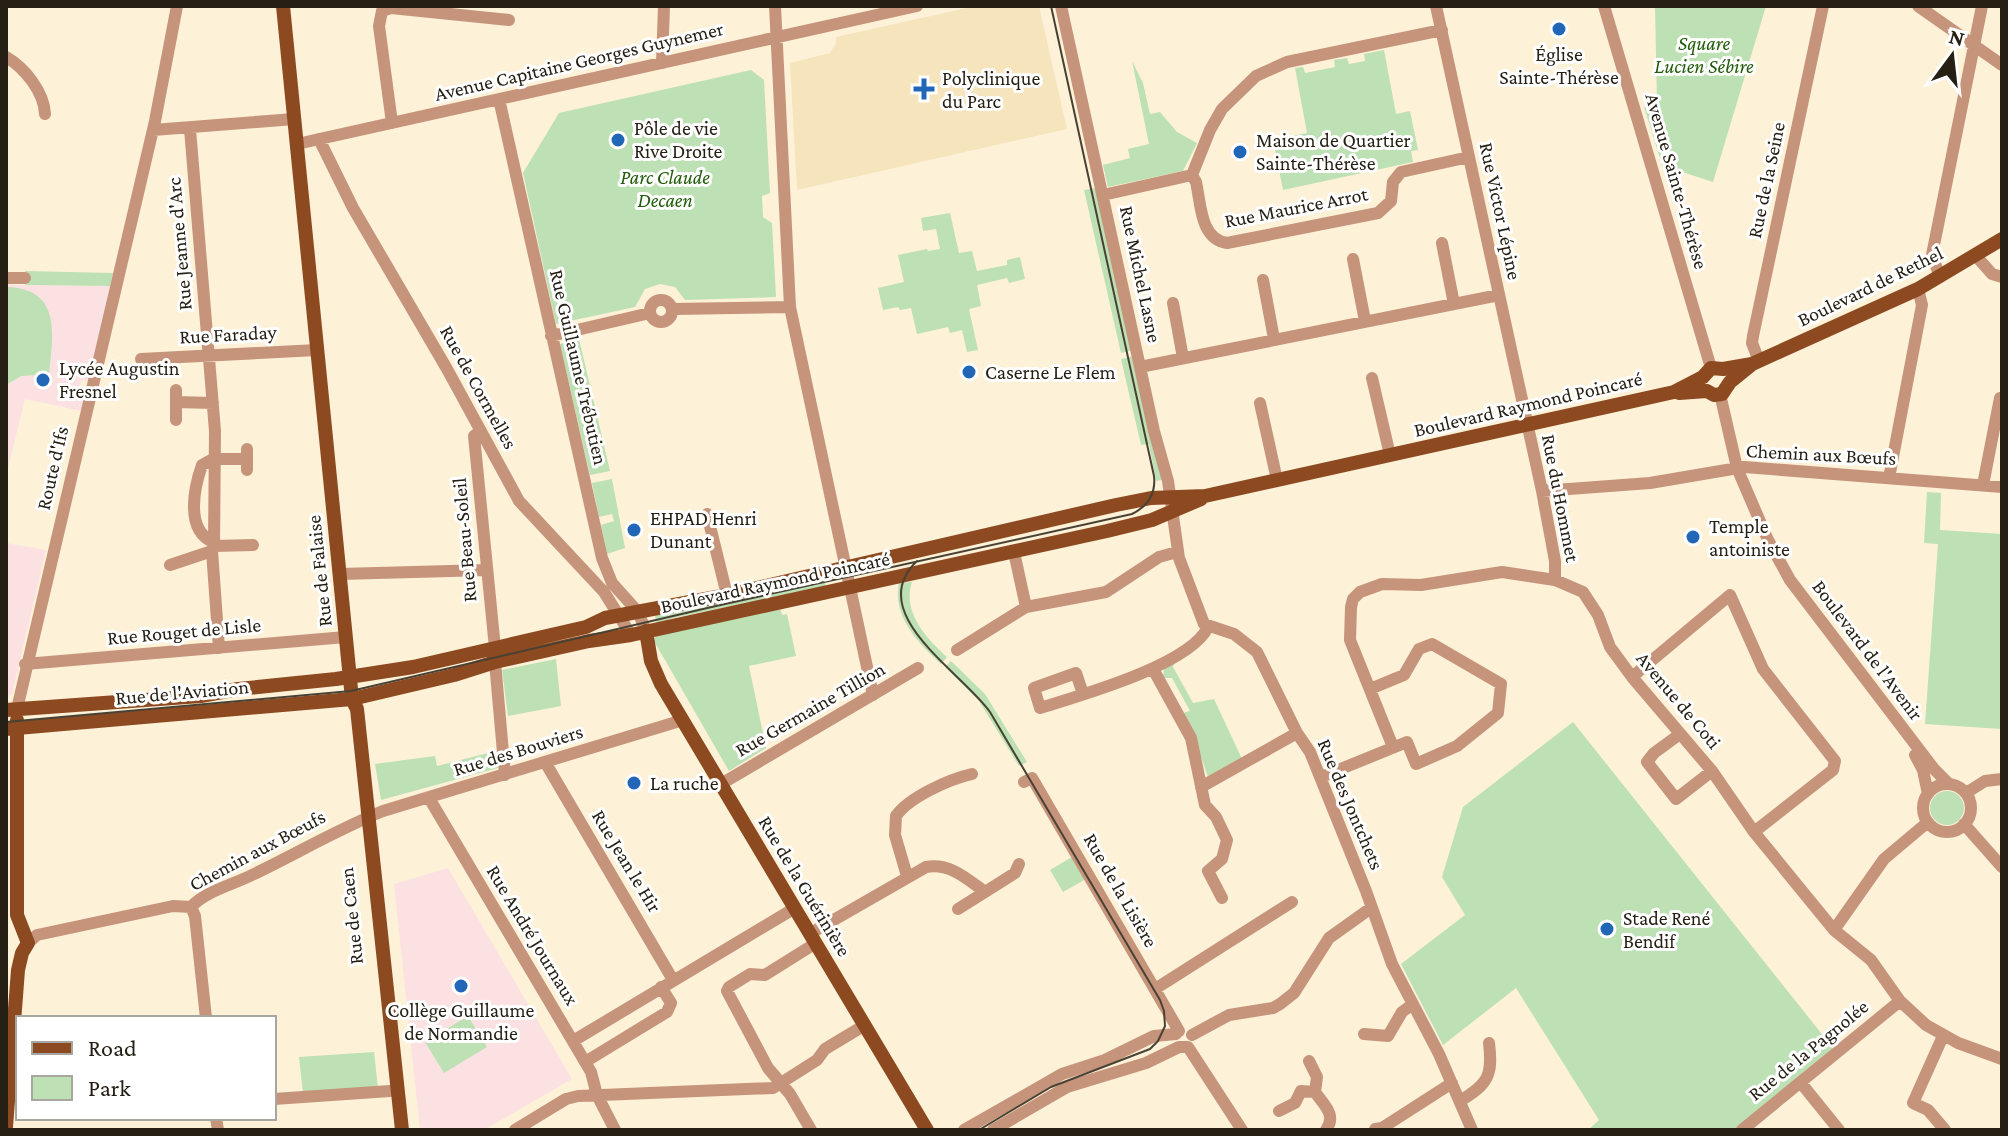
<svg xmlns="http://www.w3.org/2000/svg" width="2008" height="1136" font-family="'Crimson Pro',serif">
<rect width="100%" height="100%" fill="#fdf1d8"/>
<path fill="#f6e4bc" d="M976,6H1039L1067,129L797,190L790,63L830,53L836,43V37Z"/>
<path fill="#fce1e3" d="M6,285L110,286L89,381L81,380L80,387L87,389L82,411L25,399L6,476Z
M6,543L46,550L12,694L6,697Z
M448,868L572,1079L484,1130H420L394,884Z"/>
<path fill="#bde0b4" d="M1655,6H1766L1713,182L1670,168L1667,180L1644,107L1657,103Z
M1384,50L1396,114L1410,111L1418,150L1411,151L1413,162L1283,190L1273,140L1307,133L1295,68L1303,67L1305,73L1335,67L1334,60L1347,58L1349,64L1365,61L1364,54Z
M1132,61L1143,83L1150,114L1160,112L1177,132L1197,143L1183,171L1108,187L1103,165L1130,158L1128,149L1149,144Z
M751,70L764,80L770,193L762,196L763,217L772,223L776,297L685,300L675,287L660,284L645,289L635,307L556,324L523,173L559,113Z
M1096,188L1133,350L1121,353L1084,190Z
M950,213L959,253L972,251L977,271L1007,265V260L1020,257L1025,279L1009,283L1007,278L977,285L981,306L969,309L978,350L967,352L962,330L950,333L948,327L917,334L911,308L900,310L898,307L883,310L878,288L904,282L898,255L927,249L928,251L940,249L936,229L923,231L921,218Z
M25,271L113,273L110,286L25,285Z
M6,287C62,288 53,335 49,374L21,376L6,385Z
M579,339L610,471L590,475L560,344Z
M1134,356L1162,480L1156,481L1149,444L1141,445L1121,359Z
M612,479L625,548L607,554L601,525L614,521L612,514L599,517L592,483Z
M1927,492L1941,493L1940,530L2002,534V729L1925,724L1938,544L1924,543Z
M823,574L826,587L673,618L657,625L654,611Z
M912,582C902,612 926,638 947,657L941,664C918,643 892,616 899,583Z
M780,608L782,615L787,614L796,656L749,666L766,748L729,771L654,641L656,635Z
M556,659L561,706L508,716L502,670Z
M951,661L985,694L1027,762L1019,766L979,701L945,667Z
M1175,662L1173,667L1193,703L1214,699L1242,759L1209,780L1194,736L1183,713L1190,711L1172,678H1163L1164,668Z
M1573,722L1833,1048L1735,1130H1588L1599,1120L1516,988L1443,1045L1401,964L1465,915L1442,877L1463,807Z
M496,751L498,768L381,800L375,764L435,756L437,766Z
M1930 808a17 17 0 1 1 34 0a17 17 0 1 1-34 0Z
M1072,857L1086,879L1063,892L1050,870Z
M468,1016L487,1047L444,1073L425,1042Z
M374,1052L378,1088L303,1093L299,1057Z"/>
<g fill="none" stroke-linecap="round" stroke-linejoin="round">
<path stroke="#c6947b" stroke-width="12" d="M775,6L790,307L873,695
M1061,6L1154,431L1168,481L1179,558L1204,624L1234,634L1257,652L1297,733L1310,752L1366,891L1392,964L1439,1054L1472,1130
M1436,6L1542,491L1555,561V580
M1604,6L1711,368
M1918,6L2002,65
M6,57C25,68 44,92 45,114
M662,63L664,6
M499,99L602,558L612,583L638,612L646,631
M392,123L379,26L382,11L391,8L509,20
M190,129L215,431L214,546L212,551L219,648
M153,130L294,119
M319,139L353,208L447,369L519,501L604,592L631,635
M297,144L917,6
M1192,175L1210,130L1222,109L1256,76L1287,62L1442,30
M1103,195L1192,175L1196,182C1201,204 1200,239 1227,243L1378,213L1391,201L1393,182L1401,172L1469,157
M1442,243L1454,304
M1976,256L1992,274L2002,277
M1353,259L1365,321
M1940,277L1932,255L1982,6
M6,278H25
M1263,280L1274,339
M650 311a11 11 0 1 1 22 0a11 11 0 1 1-22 0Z
M1173,303L1183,358
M673,309L790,307
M551,336L650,313
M141,359L317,350
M1759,361L1752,343L1753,336L1823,6
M1140,367L1499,295
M1372,378L1390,455
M1720,394L1737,468L1768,540L1790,580L1934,769L1949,784
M176,402L213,403
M1260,403L1277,480
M176,420V390
M481,431L474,436L495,648
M247,449V470
M1889,478L1922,305L1918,289
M1983,485L2000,398
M1542,491L1650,483L1744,467L2002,487
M707,514L727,595
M213,542C185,530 194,488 202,465L213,459H247
M214,546L253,545
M1014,552L1026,607
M170,565L212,551
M340,574L487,570
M957,650L1026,607L1106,592L1159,557L1177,552
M495,662L505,775
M25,664L346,637
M1153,669L1191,738L1205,805L1216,817L1227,840L1222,859L1208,871L1222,898
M1632,677L1730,595L1763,669L1835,761L1833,770L1754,832
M1083,694L1076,673L1034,688L1040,708C1081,695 1190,665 1208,627
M17,709L155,121L177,6
M1680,734L1654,753L1647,762L1676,799L1712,771
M1393,747L1350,640L1351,607L1353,599L1360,592L1382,584L1421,585L1502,572L1555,580L1583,592L1598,615L1610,647L1632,677L1712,771L1754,832L1834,930L1871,960L1900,1001L1926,1025L1958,1043L2002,1059
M1915,755L1923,770L1928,794
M545,762L673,980
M1321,777L1407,742L1416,764L1457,746L1498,713L1501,684L1432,644L1419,649L1404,675L1370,689
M1024,782L1032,778L1179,1031
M721,784L918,668
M1923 808a24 24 0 1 1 48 0a24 24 0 1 1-48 0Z
M1201,787L1297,733
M1966,793L1985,781L2002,779
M429,798L591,1072L597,1095L615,1130
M1964,824L2002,867
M907,876L895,835L896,816C909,797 950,779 972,774
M191,907C206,891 232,885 252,875C296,854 338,829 383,811L683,720
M191,907L195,916L206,1018
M958,909L985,892
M1834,930L1884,859L1928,822
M811,933L926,867C950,863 966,878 985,892L1015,873L1019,864
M28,943L37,935L173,906L191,907
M1155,989L1292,902
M1364,1034L1388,1036L1402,1012L1413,1004
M1192,1035L1229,1015L1273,1008L1280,1004L1294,993L1329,938L1371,908
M1943,1036L1913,1103L1928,1110L1945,1130
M573,1041L795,908
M1188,1047L1242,1130
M1309,1061L1317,1077L1315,1092
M585,1062L667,1012L671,1003L661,987
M1801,1083L1839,1130
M274,1099L390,1091
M1460,1101C1488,1084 1493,1076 1489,1043
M1279,1111L1295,1103L1301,1091L1315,1092C1324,1105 1337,1115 1326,1130
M216,1118L218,1130
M1375,1129L1382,1128L1452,1083
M515,1130L566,1099L578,1096L773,1088L817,1060L825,1049L865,1025
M811,1130L790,1094L768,1068L727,991L729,987L750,974L765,975L816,943
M964,1130L1062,1074L1105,1060L1154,1036L1176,1034
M993,1130L1067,1087L1146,1063L1179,1047H1188
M1742,1130L1900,1001"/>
<path stroke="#8d4a21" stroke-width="14" d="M283,6L352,699L357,709L402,1130
M1679,393L1707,391L1714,395L1722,394L1730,382L1751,365
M646,631L651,661L661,684L927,1130
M6,710L201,696L238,689L336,679L413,667L586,627L605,618L727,595L1116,505L1151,498L1205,496L1674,392L1703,377L1711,368L1723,369L1752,364L1918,289L2002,239
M6,729L352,699L454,675L495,662L589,641L631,635L1107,531L1152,520L1201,499
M6,1127L18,970L22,953L28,943L17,915V720"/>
<path stroke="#494234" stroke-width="2" d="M917,561C862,613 963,673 990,712L1160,1000L1164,1011L1165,1026L1158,1041L1150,1049L1051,1087L979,1130
M6,722L351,691L716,606L1132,514C1148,506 1156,494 1154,476L1051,6"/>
</g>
<g fill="#2166b7" stroke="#fff" stroke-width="3">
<circle cx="1559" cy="29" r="8"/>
<path d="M920 77h8v8h8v8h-8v8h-8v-8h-8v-8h8z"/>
<circle cx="618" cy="140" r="8"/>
<circle cx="1240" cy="152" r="8"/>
<circle cx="969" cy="372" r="8"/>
<circle cx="43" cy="380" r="8"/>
<circle cx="634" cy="530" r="8"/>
<circle cx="1693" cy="537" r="8"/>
<circle cx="634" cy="783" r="8"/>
<circle cx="1607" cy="929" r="8"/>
<circle cx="461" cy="986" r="8"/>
</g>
<g text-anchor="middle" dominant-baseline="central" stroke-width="6" stroke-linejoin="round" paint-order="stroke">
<g font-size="20" font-style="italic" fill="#205c09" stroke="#fff">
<text x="1704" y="43">Square<tspan x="1704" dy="23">Lucien Sébire</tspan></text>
<text x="665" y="177">Parc Claude<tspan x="665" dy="23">Decaen</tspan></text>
</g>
<g font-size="20" fill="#262014" stroke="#fff" text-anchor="start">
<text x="1559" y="54" text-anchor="middle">Église<tspan x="1559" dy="23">Sainte-Thérèse</tspan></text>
<text x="942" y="78">Polyclinique<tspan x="942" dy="23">du Parc</tspan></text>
<text x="634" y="128">Pôle de vie<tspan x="634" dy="23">Rive Droite</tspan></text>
<text x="1256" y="140">Maison de Quartier<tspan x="1256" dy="23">Sainte-Thérèse</tspan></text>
<text x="59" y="368">Lycée Augustin<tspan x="59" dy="23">Fresnel</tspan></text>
<text x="985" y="372">Caserne Le Flem</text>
<text x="650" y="518">EHPAD Henri<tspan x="650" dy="23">Dunant</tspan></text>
<text x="1709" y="526">Temple<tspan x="1709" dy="23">antoiniste</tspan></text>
<text x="650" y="783">La ruche</text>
<text x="1623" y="918">Stade René<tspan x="1623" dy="23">Bendif</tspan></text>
<text x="461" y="1010" text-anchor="middle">Collège Guillaume<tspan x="461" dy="23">de Normandie</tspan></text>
</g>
<g font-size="20" fill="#262014" stroke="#fff">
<text transform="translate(579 61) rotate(-13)">Avenue Capitaine Georges Guynemer</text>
<text transform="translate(1766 180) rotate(-78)">Rue de la Seine</text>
<text transform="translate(1677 181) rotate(74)">Avenue Sainte-Thérèse</text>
<text transform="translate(1296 207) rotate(-11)">Rue Maurice Arrot</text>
<text transform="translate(1501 211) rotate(78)">Rue Victor Lépine</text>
<text transform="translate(179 244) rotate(-95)">Rue Jeanne d'Arc</text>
<text transform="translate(1141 274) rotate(78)">Rue Michel Lasne</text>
<text transform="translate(1870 286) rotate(-26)">Boulevard de Rethel</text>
<text transform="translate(228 334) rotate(-3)">Rue Faraday</text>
<text transform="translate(579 367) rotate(77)">Rue Guillaume Trébutien</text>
<text transform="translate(479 387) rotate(61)">Rue de Cormelles</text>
<text transform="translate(1528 404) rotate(-13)">Boulevard Raymond Poincaré</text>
<text transform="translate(1821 454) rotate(3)">Chemin aux Bœufs</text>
<text transform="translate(52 468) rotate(-77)">Route d'Ifs</text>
<text transform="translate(1561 498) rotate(79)">Rue du Hommet</text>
<text transform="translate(464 540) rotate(-95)">Rue Beau-Soleil</text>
<text transform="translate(319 571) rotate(-96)">Rue de Falaise</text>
<text transform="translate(775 582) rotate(-12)">Boulevard Raymond Poincaré</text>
<text transform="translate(184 631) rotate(-5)">Rue Rouget de Lisle</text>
<text transform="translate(1868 650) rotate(53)">Boulevard de l'Avenir</text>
<text transform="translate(182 692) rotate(-5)">Rue de l'Aviation</text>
<text transform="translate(1679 700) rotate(50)">Avenue de Coti</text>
<text transform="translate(810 709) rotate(-30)">Rue Germaine Tillion</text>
<text transform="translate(518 750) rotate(-17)">Rue des Bouviers</text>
<text transform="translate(1351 804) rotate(67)">Rue des Jontchets</text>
<text transform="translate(257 850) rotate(-28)">Chemin aux Bœufs</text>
<text transform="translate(627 861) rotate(59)">Rue Jean le Hir</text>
<text transform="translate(805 886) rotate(59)">Rue de la Guérinière</text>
<text transform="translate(1121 890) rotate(60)">Rue de la Lisière</text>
<text transform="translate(351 916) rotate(-96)">Rue de Caen</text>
<text transform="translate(533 935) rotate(59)">Rue André Journaux</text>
<text transform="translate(1808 1050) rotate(-39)">Rue de la Pagnolée</text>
</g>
</g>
<rect width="2008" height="1136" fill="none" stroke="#262014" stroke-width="16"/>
<rect x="16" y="1016" width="260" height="104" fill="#ffffff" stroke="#a8a6a1" stroke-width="2"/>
<rect x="32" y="1042" width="40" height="12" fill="#8d4a21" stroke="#a8a6a1" stroke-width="2"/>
<text x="88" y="1056" font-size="24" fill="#262014">Road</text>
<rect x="32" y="1076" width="40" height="24" fill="#bde0b4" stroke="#a8a6a1" stroke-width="2"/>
<text x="88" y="1096" font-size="24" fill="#262014">Park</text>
<g transform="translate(1952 56) rotate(15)" stroke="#ffffff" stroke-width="6" paint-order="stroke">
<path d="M0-6L14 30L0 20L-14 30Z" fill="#262014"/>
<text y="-12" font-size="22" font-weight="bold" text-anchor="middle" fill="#262014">N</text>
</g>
</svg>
